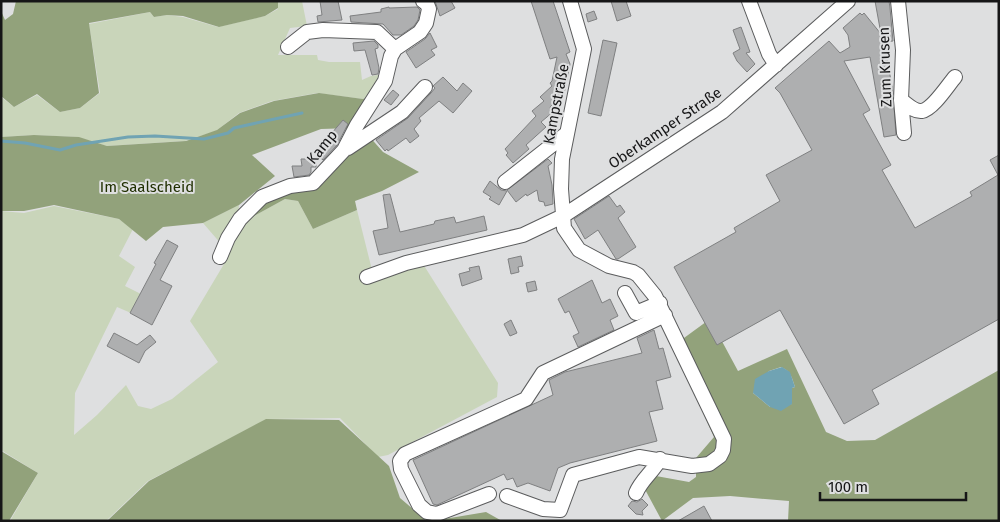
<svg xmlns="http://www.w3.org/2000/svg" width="1000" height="522" font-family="'Fira Sans',sans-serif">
<rect width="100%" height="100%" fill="#dedfe0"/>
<path fill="#c9d5ba" d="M278,1H302L307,26L290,28L278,55H317L318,60L329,62H360L362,80L371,76L384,74L374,95L363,99L317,93L272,101L239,113L216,131L185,141L107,146L77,137L33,135L1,137V97L14,107L37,95L60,112L80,108L100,93L89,24L150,12L154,17L167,15L183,17L218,27L265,16L278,9Z
M285,199L298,201L313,229L357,210L374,278L423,264L498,383L497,397L388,455L378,457L340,418L267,419L148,481L106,521H10L38,473L1,450V211L24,213L54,206L119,219L133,229L119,256L135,267L125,286L141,294L131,313L117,307L75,393L74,435L97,415L126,385L138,406L151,409L172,399L218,362L190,321L224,264L229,244L236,226Z
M239,205L238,217L222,245L203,223Z"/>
<path fill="#92a27b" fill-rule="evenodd" d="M16,1H278V8L265,16L219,27L183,16L167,15L154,17L150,12L89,23L99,93L80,108L60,112L37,94L14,107L1,96V11L5,20L13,14Z
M319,93L363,99L374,95L352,128L321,129L252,155L275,176L239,205L203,223L163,227L146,241L119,219L54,205L24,211H1V137L34,135L79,137L107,146L186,141L217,130L240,113L274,101Z
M360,126L383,152L419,172L382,191L355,201L357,210L313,229L298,201L285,199L236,226L270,194L313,185Z
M710,319L738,371L787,349L826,432L847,441L875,440L999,370V521H788L789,501L730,496L693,498L662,521L641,482L656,476L689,482L696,477V458L714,437L673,346ZM781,367C791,371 792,378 795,387L792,388V404L770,407L753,393L769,371Z
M266,419L339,420L389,466L400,498L427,521H107L149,481Z
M1,451L38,473L9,521H1Z
M486,512L502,521H432Z"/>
<path fill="#70a3b3" d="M782,367L790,372L795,387L792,388V404L781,411L770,407L753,393L755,379L769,371Z"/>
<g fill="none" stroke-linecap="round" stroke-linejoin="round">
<path stroke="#70a3b3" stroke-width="3" d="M1,141L25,143L60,150L76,145L128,137L155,136L204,139L228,133L234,128L302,113"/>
</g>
<path fill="#aeafb0" stroke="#7f8081" d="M320,1H338L342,20L318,22L317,16L322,15Z
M435,1H451L455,8L440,16Z
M531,1H553L570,52L566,54L570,64L564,94L550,107L553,112L541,122L546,127L526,145L529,149L513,163L506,155L508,153L505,149L536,116L532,111L544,101L540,97L552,86L550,83L552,81L557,57L550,59Z
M611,1H626L631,16L617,21Z
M875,1H889L890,8L893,41L884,42L893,92L896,135L884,137L870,57L844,61L870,110L863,114L891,165L882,170L915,228L972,196L970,192L998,175L990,160L999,155V319L872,390L879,404L844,424L780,310L717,345L674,267L736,232L734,228L780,201L766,175L812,150L780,93L775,88L829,41L840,53L850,47L848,35L843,28L860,13L862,15L864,13L881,34Z
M389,7V8L417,7L420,10L418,20L414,26L401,35H393L383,24L351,22L350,16L381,12V9Z
M594,11L597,19L588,22L586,14Z
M741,27L750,52L746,53L755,64L747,72L737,61L733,53L740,49L733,30Z
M430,33L437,47L431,50L435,55L416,68L406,52L425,39Z
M603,40L617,43L601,116L588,113Z
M374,41L378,45V48L375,49L379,68L378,74L372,75L365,50L354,51L353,43Z
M443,77L457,91L463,83L472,91L453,113L439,101L419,118L421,121L414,129L419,136L410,143L406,138L388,151L387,149L385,151L376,140L408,118L431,93L435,88L433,86Z
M393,90L399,95L391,105L384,100Z
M343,120L348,124L337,145L323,160L317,155L333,136L331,134Z
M301,159H316V167H311V172L309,175L294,177L292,166H302Z
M548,159L552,163L548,166L552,185L553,204L545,206L544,202L539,201L537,190L527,196L526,194L516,202L507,190Z
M490,181L501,190L507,191L499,205L489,199L491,197L483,192Z
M390,194L400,232L434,224L435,221L454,217L456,223L484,216L487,230L379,255L373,231L388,228L383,195Z
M609,196L617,207L620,205L625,212L618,218L636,247L618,259H616L598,230L585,239L574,219Z
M167,240L178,246L160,280L172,286L152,325L130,313L156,264L154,263Z
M521,256L523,266L518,267L519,272L511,274L508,259Z
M479,266L482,279L462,286L459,274L470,271L469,268Z
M592,280L602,303L610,299L618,316L610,320L614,330L578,347L573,336L579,333L569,311L565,313L558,299Z
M535,281L537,290L528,292L526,283Z
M511,320L517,333L510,336L504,324Z
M654,330L659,349L663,348L671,377L656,381L663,409L649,412L657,441L570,463L558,468L550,491L528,483L517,487L513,478L507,480L504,474L437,505L433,504L413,460L553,395L549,380L565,372L642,353L637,338Z
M114,333L137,345L150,335L156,342L145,351L139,363L107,346Z
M642,499L648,505L642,511L643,515L636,514L628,506L632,501L637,502Z
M704,506L712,521H678Z"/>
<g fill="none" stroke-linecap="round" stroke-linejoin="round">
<defs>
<path id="minor" d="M749,1L769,54L776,65
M898,1L903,50L901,100L904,133
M288,47L307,32L323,30L377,32L395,49
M901,100C907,104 914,112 922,111C933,109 948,85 955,77
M348,148L402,112L425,87
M505,182L566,134
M220,257L228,238L240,219L262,197L290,186L313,183L344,150L357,125L385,81L391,56L395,49L420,32L426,23L429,9L427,4L423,1
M367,277L406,263L523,235L563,216L722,112L848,1
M625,293L636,313L660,303
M636,493C641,480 653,472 660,459
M489,494L437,514L427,512L419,505L401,469L400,461L405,454L526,399L543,373L665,315
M507,496L543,509L560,510L573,475L639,457L692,466L709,464L720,456L723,450L724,439L655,296L638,275L633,272L609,266L579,250L564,228L561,189L562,159L584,49L570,1"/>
</defs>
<use href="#minor" stroke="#5b5c5d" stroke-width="16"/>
<use href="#minor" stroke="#fff" stroke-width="14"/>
</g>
<g text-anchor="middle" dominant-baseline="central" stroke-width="4" stroke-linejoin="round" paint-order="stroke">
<g font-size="15" fill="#161617" stroke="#dedfe0">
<text transform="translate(885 67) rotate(-92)">Zum Krusen</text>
<text transform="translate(556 104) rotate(-79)">Kampstraße</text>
<text transform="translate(665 128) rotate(-34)">Oberkamper Straße</text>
<text transform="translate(322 147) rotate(-51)">Kamp</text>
</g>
<g font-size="15" fill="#202f01" stroke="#dedfe0">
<text x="147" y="187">Im Saalscheid</text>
</g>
</g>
<rect width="1000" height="522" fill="none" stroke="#161617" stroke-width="5"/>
<path d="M820 492v8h146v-8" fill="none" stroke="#161617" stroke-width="2.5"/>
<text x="828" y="492" font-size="15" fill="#161617" stroke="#dedfe0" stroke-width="4" paint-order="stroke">100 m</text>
</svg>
